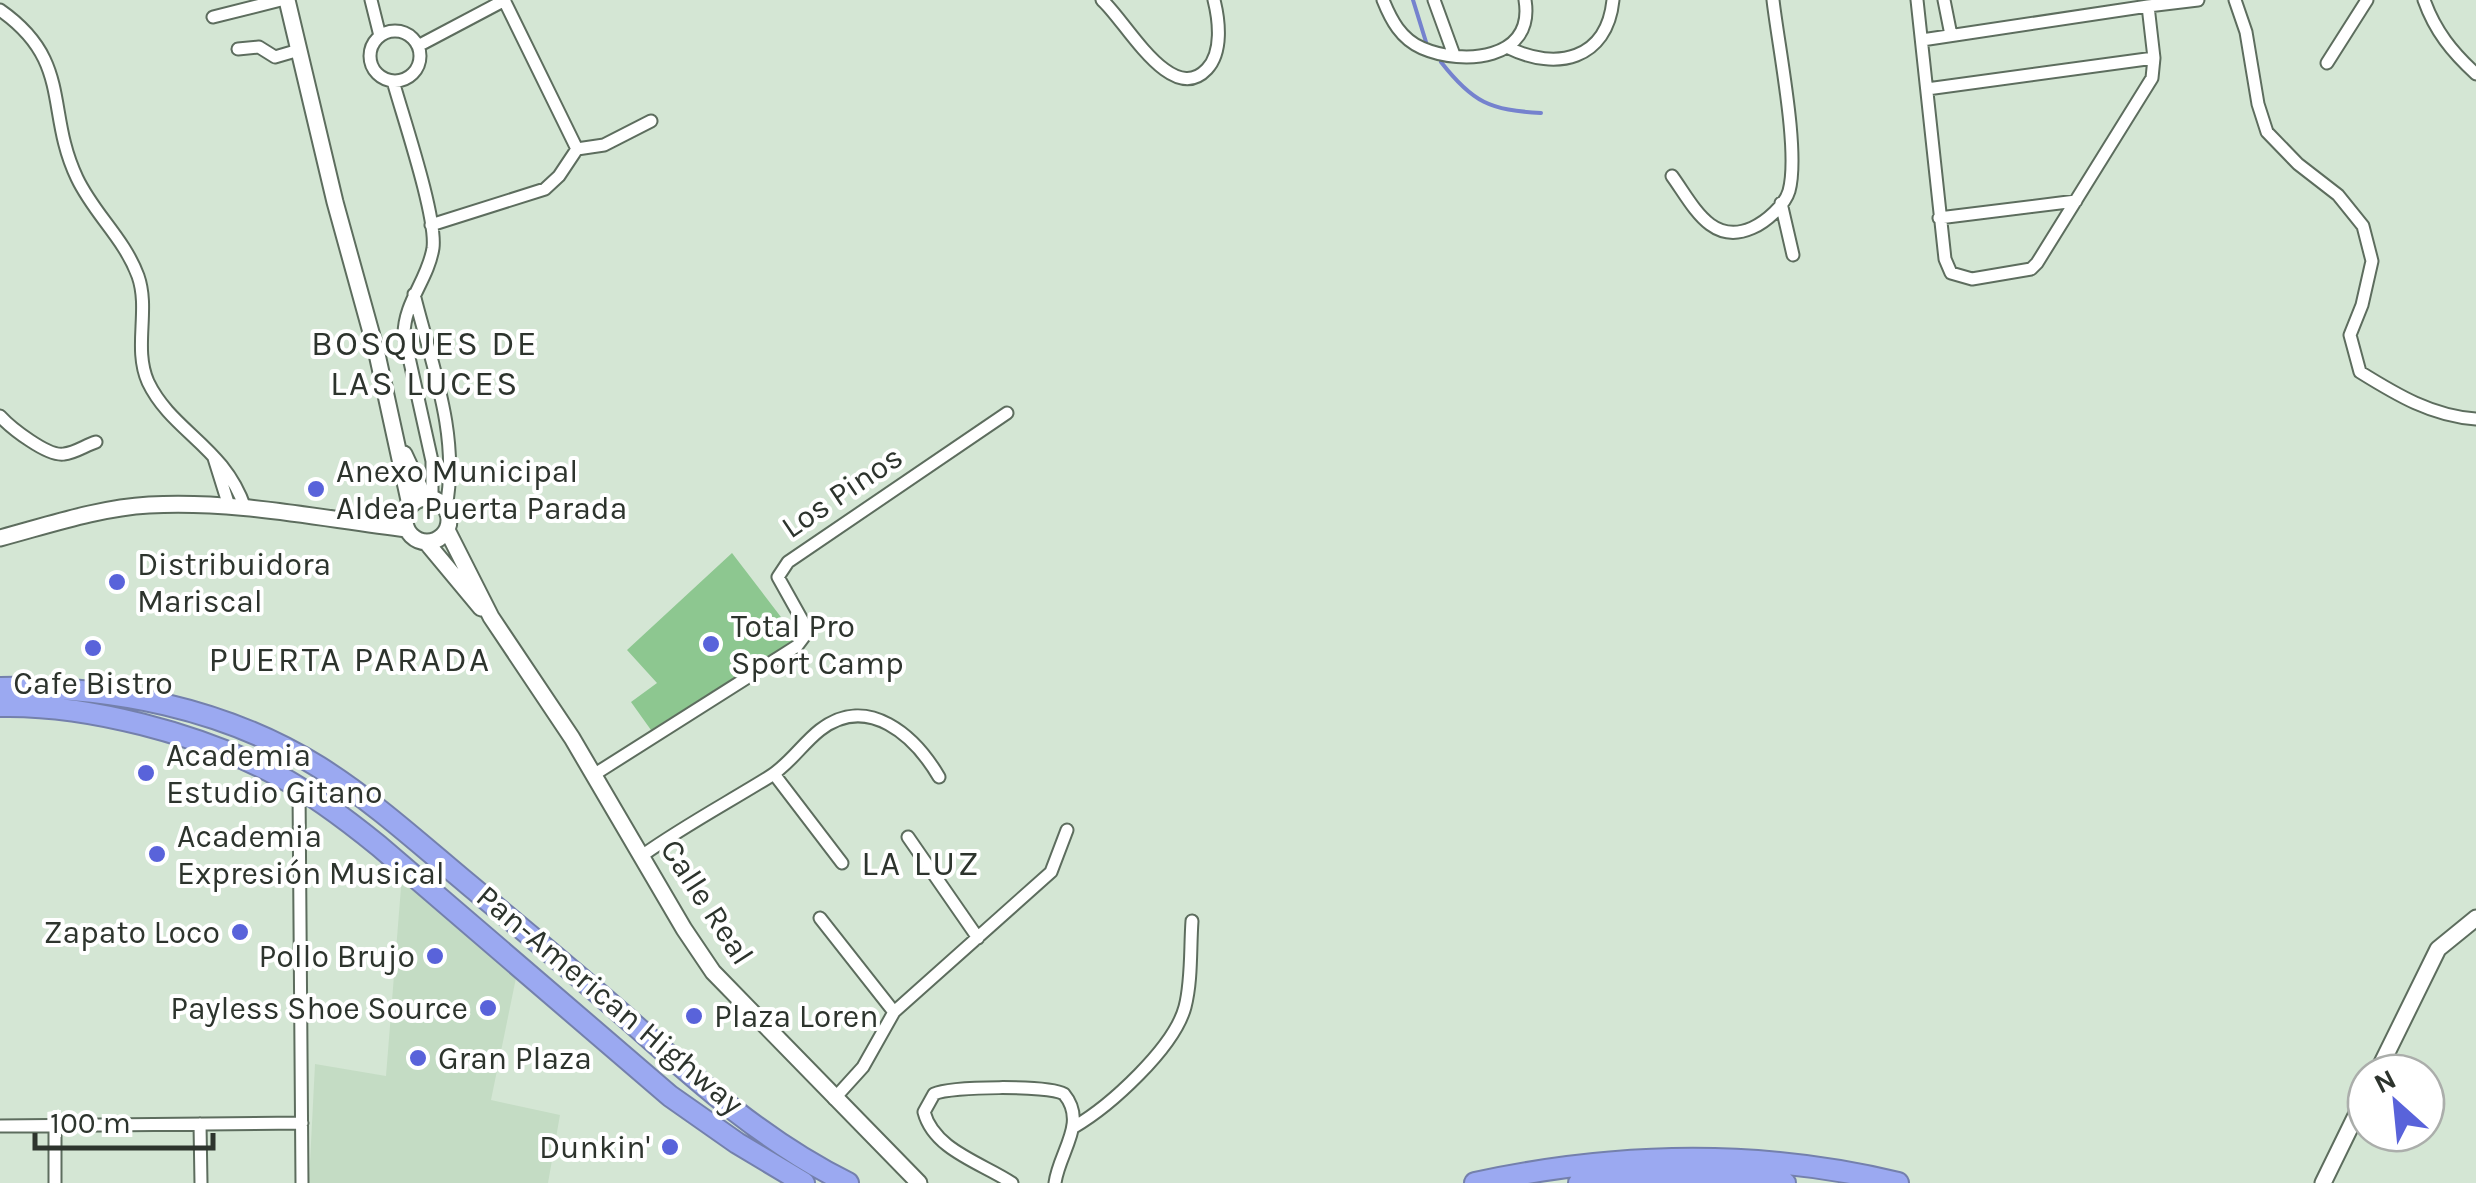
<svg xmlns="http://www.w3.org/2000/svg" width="2476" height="1183" font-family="Karla,sans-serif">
<rect width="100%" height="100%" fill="#d4e6d4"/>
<path fill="#c4dcc4" d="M402,875L517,973L491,1100L560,1115L548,1183H309L315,1064L386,1076Z"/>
<path fill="#8dc790" d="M732,553L797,638L651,730L631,702L657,683L627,650Z"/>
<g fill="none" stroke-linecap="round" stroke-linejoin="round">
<path stroke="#7582ce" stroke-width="4" d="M1413,0L1426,42
M1441,62C1473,103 1490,110 1541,113"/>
<defs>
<path id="street" d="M371,0L380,36
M504,0L577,149
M1102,0C1126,21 1171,107 1207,69C1223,52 1219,20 1214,0
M1383,0C1391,20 1401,39 1422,48C1463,66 1535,60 1525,0
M1434,0L1454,55
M1917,0L1945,259L1951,273L1972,279L2031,269L2037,263L2152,78L2154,58L2148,6L2198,0
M1944,0L1951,35
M2235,0L2246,32L2258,104L2267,132L2298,164L2338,195L2363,226L2372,261L2362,305L2350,335L2360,372C2397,395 2432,416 2476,419
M2424,0C2435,31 2452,52 2476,74
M0,10C73,61 45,111 77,178C94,214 124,238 138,276C150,310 133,348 148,382C172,432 224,446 245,508
M213,17L281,0
M370 56a25 25 0 1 1 50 0a25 25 0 1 1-50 0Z
M1922,40L2148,6
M418,46L505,0
M1509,48C1556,71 1607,60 1613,0
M238,49L259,47L275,57L299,50
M2327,63L2367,0
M393,81C403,117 437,217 433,248C428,280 404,302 404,335L432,461V498
M1927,89L2154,58
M1672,176C1693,205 1711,246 1752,228C1766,222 1785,205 1789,191C1800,151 1778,45 1773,0
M1781,203L1793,255
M1939,218L2076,201
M431,225L545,189L559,176L577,149L604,145L651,121
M414,294C431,363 460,435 446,507
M0,416C11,428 48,457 64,454C75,453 86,445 96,442
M214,458L229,506
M595,774L797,646L806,634V627L778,577L788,562L1007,413
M774,774L842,863
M299,789L302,1183
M908,837L978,938
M643,855C684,826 727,803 769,777C790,764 802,744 820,730C868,693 915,736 939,777
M820,918L894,1012
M834,1099L863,1067L894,1012L1051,872L1067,830
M200,1124L201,1183
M0,1126L302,1123
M55,1126V1183
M1074,1127C1110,1106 1174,1048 1185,1007C1192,980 1190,948 1192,921
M1012,1183C982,1163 934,1150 924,1112L934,1094C951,1086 1048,1085 1064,1094C1088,1123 1059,1152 1055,1183"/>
<path id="secondary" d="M287,0L335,202L377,354L410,505
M404,454L424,497
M405 520a22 22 0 1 1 44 0a22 22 0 1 1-44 0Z
M447,530L491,617L572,738L684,929L713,972L919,1183
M0,538C49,525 98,508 149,505C236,500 322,519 407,529
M426,542L481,608
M2377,1073L2438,949L2476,918
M2323,1183L2366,1095"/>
<path id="highway" d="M0,688C111,686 224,708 319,767C373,801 420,844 468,884C522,929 577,974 630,1021C697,1081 766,1143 848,1183
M0,706C87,704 200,734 277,775C313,794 347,820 379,846L670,1096L737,1143L804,1183
M1475,1183C1614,1153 1758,1149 1898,1183
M1579,1183L1684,1176L1785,1183"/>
</defs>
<use href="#street" stroke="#5d6d5e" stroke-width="15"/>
<use href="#secondary" stroke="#5d6d5e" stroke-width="19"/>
<use href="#highway" stroke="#7480ac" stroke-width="24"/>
<use href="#street" stroke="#fff" stroke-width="11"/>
<use href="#secondary" stroke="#fff" stroke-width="15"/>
<use href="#highway" stroke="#9ba9f1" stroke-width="20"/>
</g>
<g fill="#5963da" stroke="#fff" stroke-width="4">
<circle cx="316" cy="489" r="10"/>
<circle cx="117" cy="582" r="10"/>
<circle cx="711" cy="644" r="10"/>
<circle cx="93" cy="648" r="10"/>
<circle cx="146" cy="773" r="10"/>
<circle cx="157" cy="854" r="10"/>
<circle cx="240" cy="932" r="10"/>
<circle cx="435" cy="956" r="10"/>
<circle cx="488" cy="1008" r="10"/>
<circle cx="694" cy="1016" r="10"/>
<circle cx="418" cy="1058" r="10"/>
<circle cx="670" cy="1147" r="10"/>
</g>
<g text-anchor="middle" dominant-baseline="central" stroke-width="8" stroke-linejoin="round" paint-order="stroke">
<g font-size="32" fill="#2d342d" stroke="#fff" text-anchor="start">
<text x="336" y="471">Anexo Municipal<tspan x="336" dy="37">Aldea Puerta Parada</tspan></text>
<text x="137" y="564">Distribuidora<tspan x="137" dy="37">Mariscal</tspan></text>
<text x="731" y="626">Total Pro<tspan x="731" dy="37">Sport Camp</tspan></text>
<text x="93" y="683" text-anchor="middle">Cafe Bistro</text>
<text x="166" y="755">Academia<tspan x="166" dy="37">Estudio Gitano</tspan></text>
<text x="177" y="836">Academia<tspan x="177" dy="37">Expresión Musical</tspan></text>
<text x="220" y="932" text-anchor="end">Zapato Loco</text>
<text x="415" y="956" text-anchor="end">Pollo Brujo</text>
<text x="468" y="1008" text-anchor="end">Payless Shoe Source</text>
<text x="714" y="1016">Plaza Loren</text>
<text x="438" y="1058">Gran Plaza</text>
<text x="650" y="1147" text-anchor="end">Dunkin'</text>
</g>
<g font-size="32" fill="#2d342d" stroke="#fff">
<text transform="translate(842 492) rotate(-34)">Los Pinos</text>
<text transform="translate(707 902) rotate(57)">Calle Real</text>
<text transform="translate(610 1000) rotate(40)">Pan-American Highway</text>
</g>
<g font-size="35" letter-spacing="2.5" fill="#2d342d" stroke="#fff">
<text x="425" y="343">BOSQUES DE<tspan x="425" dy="40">LAS LUCES</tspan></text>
<text x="350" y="659">PUERTA PARADA</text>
<text x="921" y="863">LA LUZ</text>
</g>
</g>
<g transform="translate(2396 1103) rotate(333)"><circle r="48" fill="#ffffff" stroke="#abaeab" stroke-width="2.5"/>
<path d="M0-8L18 38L0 25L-18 38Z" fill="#5963da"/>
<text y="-15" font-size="28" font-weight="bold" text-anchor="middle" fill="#2d342d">N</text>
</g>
<path d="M35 1133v15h178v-15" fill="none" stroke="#2d342d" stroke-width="5"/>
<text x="50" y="1133" font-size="30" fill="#2d342d" stroke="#ffffff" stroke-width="8" paint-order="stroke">100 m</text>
</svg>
